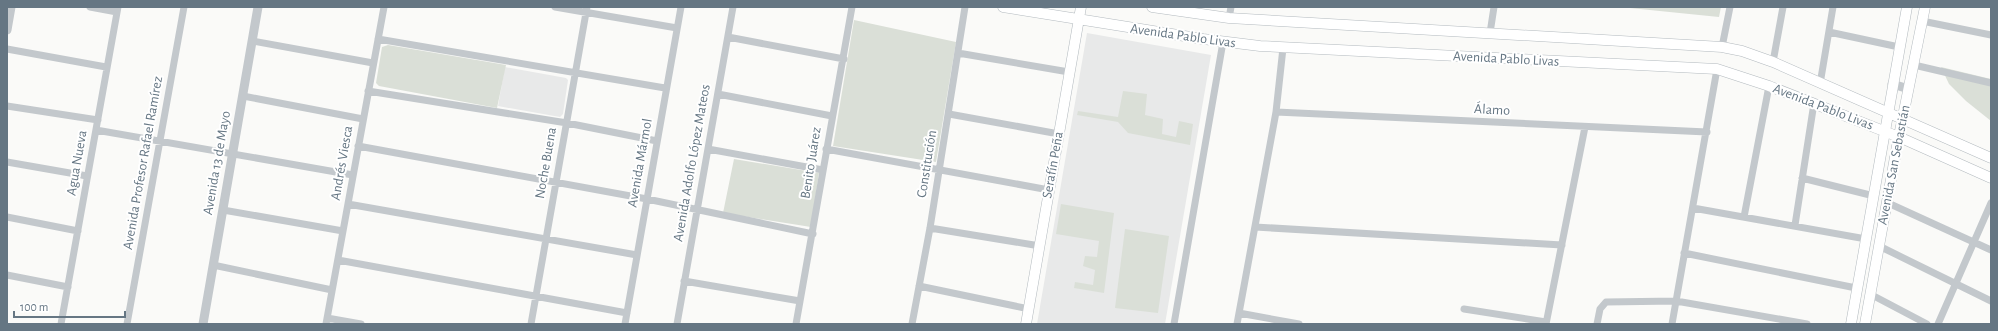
<svg xmlns="http://www.w3.org/2000/svg" width="1998" height="331" font-family="'Alegreya Sans',sans-serif">
<rect width="100%" height="100%" fill="#fafaf8"/>
<path fill="#e8e9e9" d="M1087,33L1211,55L1165,324H1037Z
M505,67L566,78L568,80L563,114L560,117L498,106Z"/>
<path fill="#dadfd7" d="M1620,7H1721L1719,17Z
M854,20L956,42L936,162L833,146Z
M388,45L506,65L497,108L379,86L376,83L382,47Z
M1941,67L1991,79V121L1966,101L1949,84Z
M1123,91L1147,94L1145,115L1163,119L1162,134L1176,137L1179,121L1193,124L1190,145L1128,133L1118,122L1077,115L1078,111L1118,117Z
M734,159L819,173L811,227L723,213Z
M1061,204L1114,213L1104,293L1074,288L1075,282L1093,285L1095,270L1083,266L1085,256L1097,257L1099,241L1056,234Z
M1125,229L1169,236L1158,313L1115,308Z"/>
<g fill="none" stroke-linecap="round" stroke-linejoin="round">
<defs>
<path id="secondary" d="M1003,7L1203,39L1260,46L1717,69L1769,86L1899,137L1991,178
M1152,7L1229,18L1722,47L1742,51L1773,62L1991,158
M1026,324L1081,7
M1851,324L1907,7
M1865,324L1897,146L1925,7"/>
</defs>
<use href="#secondary" stroke="#b3babf" stroke-width="11"/>
<path stroke="#c3c8cc" stroke-width="7" d="M90,7L117,12
M555,7L677,28
M1229,18L1231,7
M1922,21L1991,35
M1829,32L1899,47
M1490,33L1494,7
M728,37L844,59
M378,39L665,88
M253,41L373,63
M1722,47L1730,7
M7,49L106,67
M958,53L1069,72
M1773,62L1783,7
M1914,65L1991,83
M1820,84L1833,7
M368,91L567,123L657,141
M718,94L832,116
M243,96L363,119
M7,106L98,120
M1276,112L1707,132
M949,114L1059,134
M96,130L353,175
M358,146L647,199L813,234
M708,149L823,170
M826,149L1049,190
M7,162L87,176
M1802,178L1874,196
M1888,203L1991,250
M348,204L637,255
M1693,208L1866,239
M223,210L343,231
M7,217L78,231
M1744,217L1769,86
M1795,225L1814,103
M1255,227L1562,245
M930,228L1040,246
M1879,246L1991,301
M1684,253L1856,288
M338,260L627,313
M213,265L332,290
M7,275L68,287
M684,281L800,301
M919,286L1029,309
M1870,294L1927,324
M1464,309L1546,322
M1239,313L1299,324
M327,318L361,324
M61,324L118,7
M127,324L184,7
M326,324L384,7
M531,324L587,7
M625,324L681,7
M677,324L733,7
M796,324L852,7
M912,324L930,228L965,7
M1174,324L1223,42
M1237,324L1276,112L1283,48
M1546,324L1585,127
M1597,324L1600,309L1606,302L1676,301L1807,324
M1672,324L1717,69
M1938,324L1991,203"/>
<path stroke="#c3c8cc" stroke-width="9" d="M7,30L11,7
M1892,84L1909,89
M203,324L258,7"/>
<use href="#secondary" stroke="#fff" stroke-width="10"/>
</g>
<g text-anchor="middle" dominant-baseline="central" stroke-width="4" stroke-linejoin="round" paint-order="stroke">
<g font-size="14" fill="#657683" stroke="#fff">
<text transform="translate(1183 36) rotate(8)">Avenida Pablo Livas</text>
<text transform="translate(1506 59) rotate(3)">Avenida Pablo Livas</text>
<text transform="translate(1823 107) rotate(21)">Avenida Pablo Livas</text>
<text transform="translate(1492 110) rotate(3)">Álamo</text>
<text transform="translate(77 163) rotate(-80)">Agua Nueva</text>
<text transform="translate(143 163) rotate(-80)">Avenida Profesor Rafael Ramírez</text>
<text transform="translate(217 163) rotate(-80)">Avenida 13 de Mayo</text>
<text transform="translate(342 163) rotate(-80)">Andrés Viesca</text>
<text transform="translate(546 163) rotate(-80)">Noche Buena</text>
<text transform="translate(640 163) rotate(-80)">Avenida Mármol</text>
<text transform="translate(692 163) rotate(-80)">Avenida Adolfo López Mateos</text>
<text transform="translate(811 163) rotate(-81)">Benito Juárez</text>
<text transform="translate(927 164) rotate(-81)">Constitución</text>
<text transform="translate(1053 165) rotate(-80)">Serafín Peña</text>
<text transform="translate(1894 165) rotate(-79)">Avenida San Sebastián</text>
</g>
</g>
<rect width="1998" height="331" fill="none" stroke="#657683" stroke-width="16"/>
<path d="M14 311v6h111v-6" fill="none" stroke="#657683" stroke-width="2"/>
<text x="20" y="311" font-size="12" fill="#657683" stroke="#ffffff" stroke-width="3" paint-order="stroke">100 m</text>
</svg>
